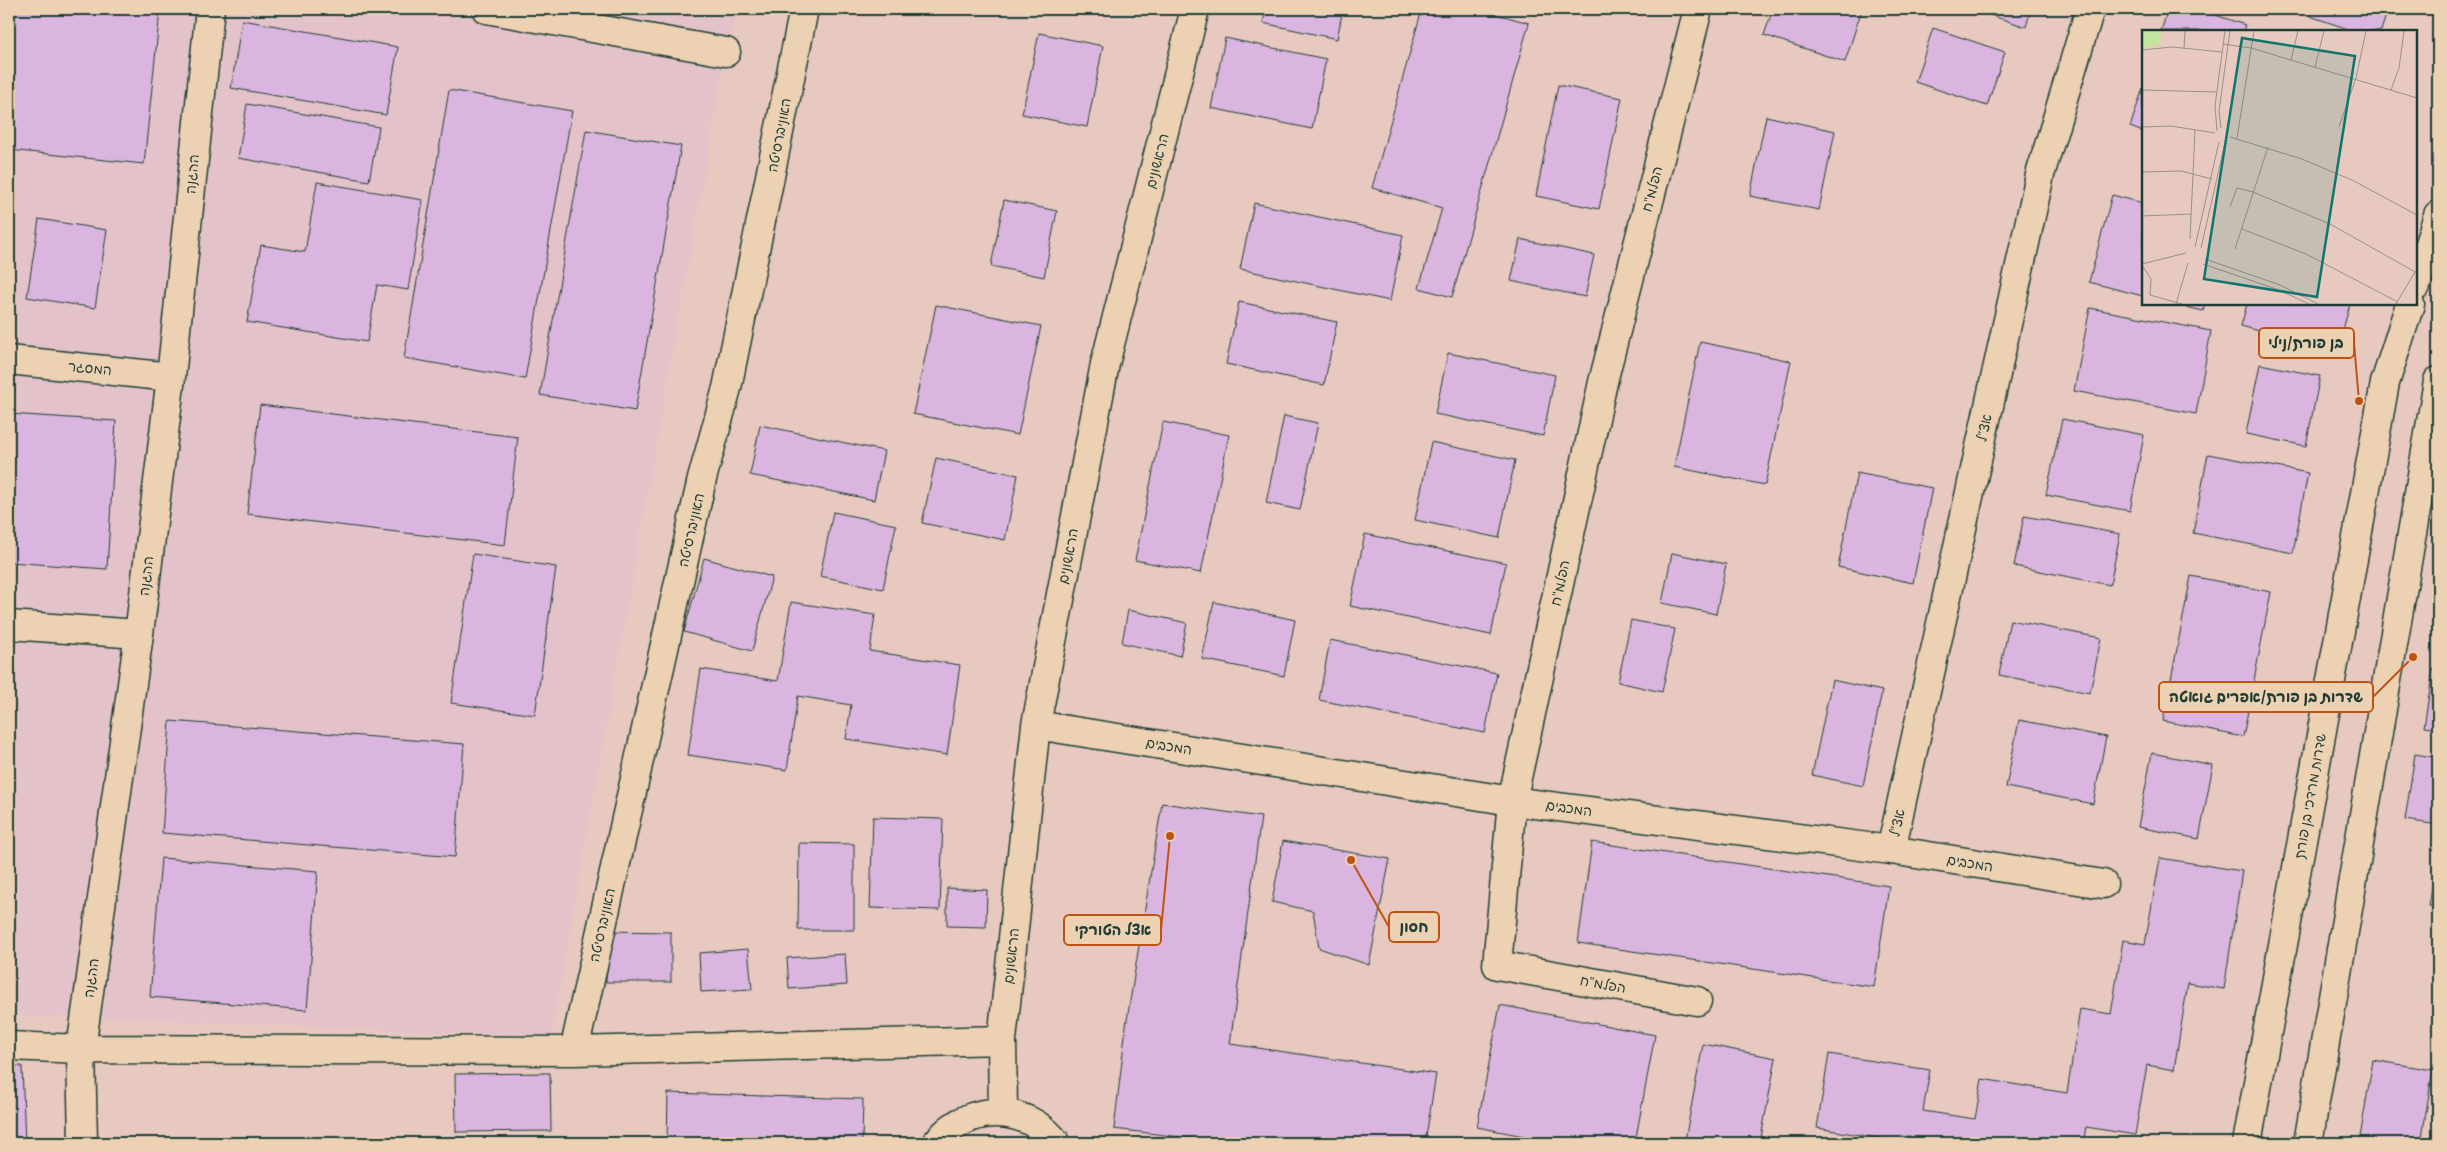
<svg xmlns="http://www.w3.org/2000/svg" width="2447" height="1152" font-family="Delius,'Playpen Sans Hebrew',sans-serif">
<rect width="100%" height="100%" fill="#e7c9c0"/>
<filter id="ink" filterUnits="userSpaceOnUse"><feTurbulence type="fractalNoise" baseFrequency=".02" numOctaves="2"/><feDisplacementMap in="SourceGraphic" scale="10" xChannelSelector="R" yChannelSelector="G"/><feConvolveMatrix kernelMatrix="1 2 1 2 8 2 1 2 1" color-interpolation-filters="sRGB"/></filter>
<g filter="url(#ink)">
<path fill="#e3c3c9" d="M9,9H738L726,52L551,1037L61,1016H9Z"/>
<path fill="#dab5df" stroke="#1f3d34" d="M9,9H141L160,11L144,164L9,150Z
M1266,9H1343L1337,39L1263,23Z
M1422,9H1478L1529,23L1452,297L1419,288L1442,208L1372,188Z
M1773,9H1862L1845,62L1764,35Z
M1972,9H2031L2026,27Z
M2168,9H2198L2245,25L2243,31H2161Z
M2313,9H2388L2381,31H2354L2310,16Z
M242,20L398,47L386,115L231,88Z
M1933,28L2005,52L1987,106L1915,82Z
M1039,33L1103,46L1087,127L1022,114Z
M1225,38L1326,59L1312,129L1211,108Z
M1558,85L1622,98L1599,209L1536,196Z
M2143,88V132L2130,127Z
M449,90L572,111L525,379L404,358Z
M247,104L379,127L369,181L238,158Z
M1766,116L1835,131L1819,210L1750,196Z
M586,130L681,146L635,411L540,395Z
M317,182L423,200L408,290L377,285L367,342L247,322L261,245L305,252Z
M2112,195L2143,203V296L2089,282Z
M1004,200L1057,211L1044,277L991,266Z
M1254,203L1403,235L1390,301L1240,269Z
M39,219L107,230L95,308L27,297Z
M1520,239L1594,255L1585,297L1511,281Z
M1239,302L1337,322L1324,385L1226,364Z
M2174,304H2205L2203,311Z
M2247,304H2350L2337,352L2241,326Z
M936,305L1041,326L1018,435L913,414Z
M2090,308L2211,331L2196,414L2074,391Z
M1700,342L1791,361L1765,485L1674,467Z
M1448,353L1555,375L1543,436L1435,414Z
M2260,364L2320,376L2306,446L2246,434Z
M260,405L518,437L505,545L247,514Z
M9,414L116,421L107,569L9,562Z
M1284,416L1318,423L1300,510L1266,503Z
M2062,419L2144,435L2130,511L2046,495Z
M1163,422L1229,435L1201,573L1135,560Z
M760,425L884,451L874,500L750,475Z
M1431,442L1515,460L1499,538L1415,520Z
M2208,454L2308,473L2293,553L2193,533Z
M936,458L1018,475L1005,540L922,523Z
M1857,473L1932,488L1913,583L1838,567Z
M833,512L896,525L883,589L820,576Z
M2024,516L2120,534L2110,585L2014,566Z
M1365,534L1506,563L1491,635L1350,606Z
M1672,553L1726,564L1716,614L1662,603Z
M473,554L556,567L535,715L451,703Z
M704,558L772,577L752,651L684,632Z
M2191,576L2271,592L2243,737L2163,721Z
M791,602L875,615L870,651L960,665L947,755L846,739L851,705L798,696L787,770L688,755L701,669L778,681Z
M1214,602L1295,620L1284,676L1202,659Z
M1128,610L1187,623L1180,656L1122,643Z
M1631,620L1675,629L1662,692L1618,682Z
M2010,620L2101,638L2090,693L1999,675Z
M1330,640L1497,673L1485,733L1319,700Z
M2433,669L2438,670V729L2424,727Z
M1832,680L1882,691L1863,786L1812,775Z
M2019,720L2106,737L2093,804L2006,787Z
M170,721L464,744L455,857L162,833Z
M2152,753L2213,765L2199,839L2138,827Z
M2415,754L2438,758V825L2405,820Z
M1162,803L1261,817L1230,1044L1436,1074L1425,1143H1231L1114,1129L1126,1026Z
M873,817L943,819L940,910L870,908Z
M1283,841L1390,859L1369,965L1319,948L1313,911L1272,902Z
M1592,842L1889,886L1874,987L1578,943Z
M799,843L854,844V930H798Z
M161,858L318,871L307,1010L150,997Z
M2160,858L2242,871L2224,989L2188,983L2174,1070L2147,1065L2135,1135L2086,1127L2083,1143H1883L1884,1139L1817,1128L1829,1054L1930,1070L1923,1111L1975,1119L1982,1079L2067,1093L2080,1009L2111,1014L2123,940L2145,944Z
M2435,868L2438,869V908L2429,906Z
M947,888L987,890L986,927L947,926Z
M607,931L671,932V982H606Z
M748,949L752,989L701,992L699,953Z
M845,954L847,985L789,989L787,958Z
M1500,1005L1655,1035L1635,1143H1560L1477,1127Z
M1703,1044L1776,1058L1760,1143H1700L1685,1140Z
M2373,1060L2433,1070L2421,1143H2359Z
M9,1066H22L25,1143H9Z
M550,1073L551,1131L456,1132L455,1074Z
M668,1093L863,1099L862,1143H667Z"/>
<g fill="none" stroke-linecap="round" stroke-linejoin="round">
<defs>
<path id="minor" d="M486,9L726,52
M2416,286L2438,215
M9,360L171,377
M9,625L139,634
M1036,725L1512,801L1891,850L2103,884
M1891,850L2040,175L2090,9
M1697,1001L1497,965L1512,801L1603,382L1698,9
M9,1046L81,1049L574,1051L1002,1040
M574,1051L702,479L727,388L804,9
M1003,1113L1002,1040L1036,725L1105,364L1195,9
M83,1143L81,1049L139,634L171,377L210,9
M936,1143C941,1138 947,1131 953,1127C986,1103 1032,1111 1056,1143
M2247,1143L2385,383L2410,304
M2308,1143L2438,381"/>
</defs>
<use href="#minor" stroke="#1f3d34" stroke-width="31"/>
<use href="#minor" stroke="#ecd1b3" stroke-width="28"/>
</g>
</g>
<g text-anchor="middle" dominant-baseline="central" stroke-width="4" stroke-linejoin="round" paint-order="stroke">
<g font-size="14" fill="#1f3d34" stroke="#ecd1b3">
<text transform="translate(779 135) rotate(-79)">האוניברסיטה</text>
<text transform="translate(1157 161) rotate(-76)">הראשונים</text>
<text transform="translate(192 174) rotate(-84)">ההגנה</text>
<text transform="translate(1652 189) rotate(-76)">הפלמ"ח</text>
<text transform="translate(90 368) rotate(6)">המסגר</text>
<text transform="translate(1984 428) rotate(-78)">אצ"ל</text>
<text transform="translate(691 530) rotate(-77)">האוניברסיטה</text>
<text transform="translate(1068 556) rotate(-79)">הראשונים</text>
<text transform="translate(146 576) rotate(-83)">ההגנה</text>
<text transform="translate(1560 583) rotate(-78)">הפלמ"ח</text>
<text transform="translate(1169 746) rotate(9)">המכבים</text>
<text transform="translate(2310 796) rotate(-80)">שדרות מרדכי בן פורת</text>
<text transform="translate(1569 808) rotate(8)">המכבים</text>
<text transform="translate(1897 823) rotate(-78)">אצ"ל</text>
<text transform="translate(1970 863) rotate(9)">המכבים</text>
<text transform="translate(602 925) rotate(-77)">האוניברסיטה</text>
<text transform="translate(1011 956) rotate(-84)">הראשונים</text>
<text transform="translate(91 978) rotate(-82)">ההגנה</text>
<text transform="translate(1603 984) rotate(10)">הפלמ"ח</text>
</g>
</g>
<g transform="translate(2142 30)">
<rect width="275" height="275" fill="#e7c9c0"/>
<path d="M0,1H19L18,15L0,18Z" fill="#c3e59f"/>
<path fill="none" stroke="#979188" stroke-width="1" d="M81,14L109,18L275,68M42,18L43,1M0,20L30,17L80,22M149,30L156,1M173,37L182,1M0,60L74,62M249,60L257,38L262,1M0,97L29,96L73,103M197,97L214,48L224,1M79,98L77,81L88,1M75,101L73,76L83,1M88,107L160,129L212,151L275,185M95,108L112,1M0,142L39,141L70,149M88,177L95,158L111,162L188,194L275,243M0,186L49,184M100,199L164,224L256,272M48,209L53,100M53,217L77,112M59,218L83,113M93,219L126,117M63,229L138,255L176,274M0,234L44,223M61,234L137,260L167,274M0,235L9,249L8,265L40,274M34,274L46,233M254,274L273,242"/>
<path fill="#0f766e" fill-opacity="0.15" stroke="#0f766e" stroke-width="2.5" d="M100,8L213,26L175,267L62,249Z"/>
<rect width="275" height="275" fill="none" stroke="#1f3d34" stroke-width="2.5"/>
</g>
<path fill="none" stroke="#c05314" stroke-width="2" d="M2359 401L2354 343M2413 657L2373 697M1351 860L1389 927M1170 836L1161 930"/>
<g fill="#c05314" stroke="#ecd1b3" stroke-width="2">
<circle cx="2359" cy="401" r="5"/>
<circle cx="2413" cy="657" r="5"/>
<circle cx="1351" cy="860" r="5"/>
<circle cx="1170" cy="836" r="5"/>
</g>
<g fill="#ecd1b3" stroke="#c05314" stroke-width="2">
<rect x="2259" y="328" width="95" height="30" rx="5"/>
<rect x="2159" y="682" width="214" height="30" rx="5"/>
<rect x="1389" y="912" width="50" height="30" rx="5"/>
<rect x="1064" y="915" width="97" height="30" rx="5"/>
</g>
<g font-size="15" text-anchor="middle" font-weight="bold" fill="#1f3d34">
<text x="2306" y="348">בן פורת/נילי</text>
<text x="2266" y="702">שדרות בן פורת/אפרים גואטה</text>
<text x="1414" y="932">חסון</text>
<text x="1113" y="935">אצל הטורקי</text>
</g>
<rect width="2447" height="1152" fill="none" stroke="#ecd1b3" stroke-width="30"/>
<rect x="15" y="15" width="2417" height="1122" fill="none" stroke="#1f3d34" stroke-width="2" filter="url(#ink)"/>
</svg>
